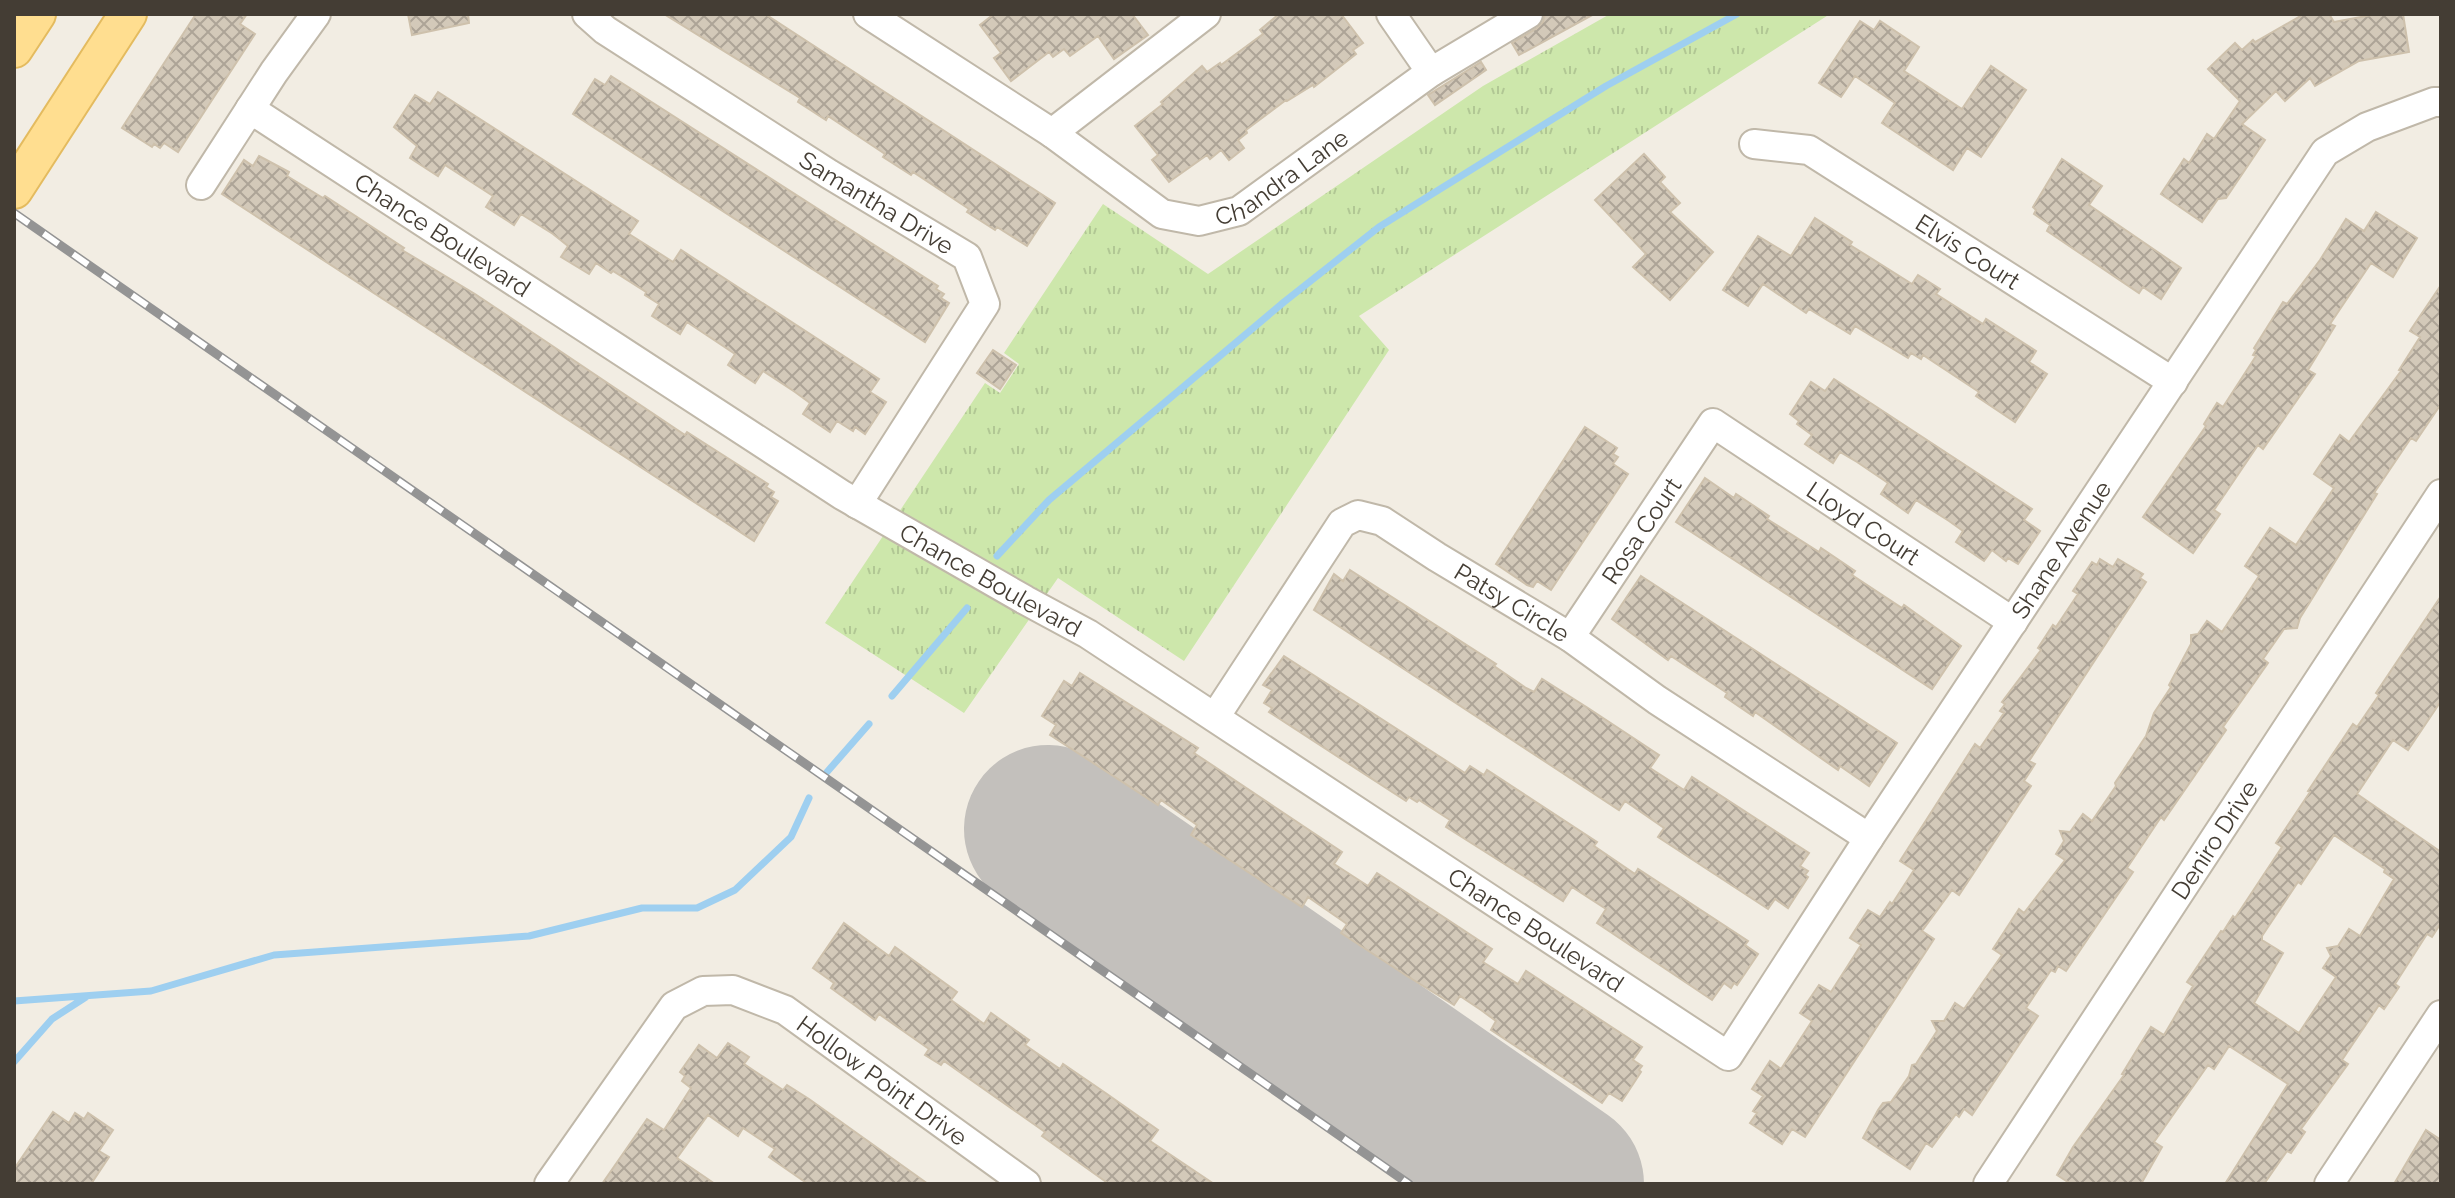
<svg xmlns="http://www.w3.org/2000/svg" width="2455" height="1198" font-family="Raleway,sans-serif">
<defs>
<pattern id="grass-tufts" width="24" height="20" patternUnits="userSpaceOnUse" patternTransform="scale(2)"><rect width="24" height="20" fill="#cde7ab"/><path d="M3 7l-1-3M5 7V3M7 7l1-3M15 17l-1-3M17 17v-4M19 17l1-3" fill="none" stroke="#b1c794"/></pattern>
<pattern id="building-cross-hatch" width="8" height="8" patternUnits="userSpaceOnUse" patternTransform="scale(2)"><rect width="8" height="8" fill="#d3c9b9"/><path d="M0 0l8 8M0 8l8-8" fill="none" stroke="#ada497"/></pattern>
</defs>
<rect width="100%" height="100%" fill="#f2ede3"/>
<path fill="url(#grass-tufts)" d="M1610,14H1830L1359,316L1389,350L1184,661L1058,578L964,713L825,623L985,383L1000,393L1019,364L1004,353L1103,204L1208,274L1483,86Z"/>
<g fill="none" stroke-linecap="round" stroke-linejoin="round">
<path stroke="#9ecff0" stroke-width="7" d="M997,556L1049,500L1284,302L1379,227L1606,86L1737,14
M892,696L967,608
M827,772L869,724
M14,1001L151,991L274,955L529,936L642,908H697L735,890L791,837L809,798
M14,1062L52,1019L86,997"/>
<path stroke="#c3c0bc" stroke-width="168" d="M1048,829L1560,1184"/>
</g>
<path fill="url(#building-cross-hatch)" stroke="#cec1ac" stroke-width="2" fill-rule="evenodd" d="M196,14H247L240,24L255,34L178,152L164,143L160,148L154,144L152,147L122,128Z
M408,14H468L469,23L412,35Z
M664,14H765L1055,203L1027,246L997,227L995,230L967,212L969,209L913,172L911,175L883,157L885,154L828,116L826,120L798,102L800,98Z
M994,14H1132L1148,35L1114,59L1098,36L1070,56L1064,49L1053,57L1049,52L1011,81L994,58L1001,53L980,25Z
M1279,14H1341L1363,43L1353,50L1356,54L1314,87L1313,85L1287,101L1286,100L1246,130L1247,133L1238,140L1244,148L1229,160L1221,150L1210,159L1207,155L1169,182L1152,160L1158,155L1135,126L1163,104L1161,102L1202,66L1207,72L1220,63L1221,65L1263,34L1260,30Z
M1545,14H1594L1519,55L1512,43L1537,28L1543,22Z
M2304,14H2329L2334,22L2377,14H2403L2409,52L2359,61L2315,86L2310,78L2285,101L2276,91L2242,124L2265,140L2226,198L2218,199L2202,222L2161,194L2184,159L2189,163L2207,134L2214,139L2240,101L2208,69L2235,43L2242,50L2253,40L2255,42Z
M1860,21L1874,30L1880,21L1919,47L1904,71L1962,109L1991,66L2026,90L1981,157L1967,148L1953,170L1882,123L1895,103L1855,76L1841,97L1819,83Z
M1481,62L1486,70L1435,105L1428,95Z
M611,76L938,286L936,289L944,294L941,298L949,303L925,342L573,114L595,79L605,85Z
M438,92L638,221L629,234L673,262L681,250L879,379L870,392L886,402L865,434L855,427L853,431L837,421L830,432L803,414L810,403L795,392L763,371L755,383L728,365L735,354L687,322L680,334L652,316L659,304L645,295L646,292L613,271L611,273L596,263L589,274L561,257L568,246L553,234L521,214L514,225L486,207L493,196L445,165L438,176L410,158L417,146L394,127L415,95L430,104Z
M1644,154L1665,177L1660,182L1680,203L1670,212L1713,252L1670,300L1633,267L1646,254L1595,200Z
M259,156L289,172L287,176L323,198L325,196L404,248L402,250L475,294L685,435L687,432L768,484L766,487L774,492L771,497L778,501L754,541L222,194L244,160L253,166Z
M2062,159L2102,186L2089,205L2181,268L2161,299L2143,287L2139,293L2047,231L2050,225L2034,214L2036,210L2033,207Z
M2376,212L2417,238L2393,277L2371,263L2330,324L2335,326L2308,370L2315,374L2263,449L2258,445L2214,510L2220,514L2193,553L2143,517L2206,426L2204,424L2217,403L2223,407L2256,356L2253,355L2256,350L2254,348L2283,302L2287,304L2320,260L2346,219L2364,231Z
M1815,218L1852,242L1850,245L1912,284L1918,275L1940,289L1936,294L1983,324L1986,319L2036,351L2029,362L2047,374L2015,422L1976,396L1979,392L1923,355L1921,359L1911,353L1908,358L1855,326L1850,334L1809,309L1806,313L1763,284L1748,306L1723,290L1758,236L1791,256Z
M2441,285V404L2416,441L2411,438L2374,493L2377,494L2300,618L2297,628L2284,629L2263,659L2268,663L2223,727L2226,730L2164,820L2161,817L2127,868L2133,872L2066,971L2058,966L2055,972L2051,970L2026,1008L2038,1016L1972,1115L1964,1109L1959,1117L1956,1114L1932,1147L1926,1143L1910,1169L1863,1138L1878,1110L1883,1103L1891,1102L1909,1076L1912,1065L1916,1064L1937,1031L1932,1021H1944L1955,1003L1964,1009L2002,955L1993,949L2019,909L2024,913L2065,860L2056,854L2064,841L2060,831L2070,832L2083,814L2092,821L2116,786L2115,783L2146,736L2154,713L2171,687L2169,685L2191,644V635L2198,634L2207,621L2222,632L2259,576L2245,566L2270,528L2296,545L2334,488L2314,474L2340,435L2349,442L2401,371L2399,370L2420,337L2410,331Z
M993,350L1016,365L1000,389L977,373Z
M1834,379L2032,509L2024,520L2040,531L2018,564L2008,558L2006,561L1992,550L1984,561L1956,542L1963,531L1949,521L1916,500L1908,513L1881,494L1888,483L1857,462L1840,452L1833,463L1805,444L1812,435L1797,424L1799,421L1790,414L1811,382L1825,391Z
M1585,427L1617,448L1613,454L1618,457L1613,464L1628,474L1551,590L1537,581L1533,587L1527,585L1496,564Z
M1705,478L1734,498L1736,494L1769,516L1767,519L1819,552L1821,548L1855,571L1852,575L1902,608L1904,605L1961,646L1932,689L1676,522Z
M2100,559L2113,567L2118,559L2143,574L2140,578L2146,582L2029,761L2035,764L2024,781L2031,786L1959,895L1952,890L1922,931L1934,939L1805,1137L1792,1129L1782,1144L1750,1123L1757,1113L1753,1111L1763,1096L1752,1089L1770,1061L1781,1069L1812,1021L1800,1013L1819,985L1831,992L1861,945L1850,938L1868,910L1880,917L1890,902L1892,904L1914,870L1900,861L1975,744L1980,748L2004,713L2000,711L2005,704L2002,702L2041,650L2038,648L2053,625L2056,627L2078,594L2073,591L2092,562L2097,565Z
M1350,570L1496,664L1494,666L1526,688L1534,692L1542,679L1588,708L1659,755L1650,768L1684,790L1692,777L1809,853L1800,866L1808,871L1805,875L1808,877L1788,908L1775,899L1768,909L1658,837L1664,828L1625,801L1619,810L1314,610L1334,574L1343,581Z
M1641,576L1897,743L1869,786L1840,766L1838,770L1755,712L1753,716L1725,697L1727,693L1671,656L1668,660L1612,619Z
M2441,596V701L2408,750L2393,740L2357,794L2441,852V923L2432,937L2427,934L2395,984L2399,987L2384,1009L2379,1005L2342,1060L2348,1064L2301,1129L2305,1132L2291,1153L2287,1151L2264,1184H2225L2288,1084L2229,1046L2214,1069L2208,1065L2154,1142L2162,1147L2141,1184H2071L2057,1175L2073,1147L2124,1075L2122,1074L2151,1027L2164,1035L2193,986L2187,982L2221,931L2223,932L2233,916L2235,918L2282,847L2276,843L2310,792L2308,791L2353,724L2357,727L2379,695L2376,693ZM2334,835L2385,869L2384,872L2394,879L2360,936L2349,929L2338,946L2327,948L2331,956L2323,968L2336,977L2299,1033L2254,1003L2283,953L2262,940V936L2298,882L2301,884Z
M1284,656L1465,773L1470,766L1484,775L1487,770L1597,842L1594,846L1635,874L1638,869L1748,941L1745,945L1758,954L1737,985L1734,983L1731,988L1724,983L1712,1000L1597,923L1606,909L1572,887L1563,901L1446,827L1450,820L1419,800L1417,802L1409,797L1406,801L1269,712L1272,708L1264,703L1272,690L1263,685Z
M1080,673L1198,748L1194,753L1342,852L1334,864L1368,886L1377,873L1492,949L1483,962L1518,984L1526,971L1642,1047L1633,1060L1642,1066L1639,1070L1641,1072L1622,1101L1609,1093L1602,1103L1491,1030L1496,1021L1481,1010L1460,996L1454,1005L1407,976L1341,933L1347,924L1308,897L1302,907L1191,835L1197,825L1161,800L1158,805L1050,735L1056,725L1042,716L1064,681L1072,686Z
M844,923L889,956L895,947L957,992L951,1000L984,1024L991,1013L1029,1040L1025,1045L1060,1069L1063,1064L1107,1094L1158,1130L1150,1141L1214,1184H1109L1042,1136L1045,1132L944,1061L941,1065L925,1055L929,1049L879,1014L875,1020L831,988L834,983L813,968Z
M728,1043L749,1057L744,1064L783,1090L787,1085L809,1099L928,1184H808L769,1157L775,1149L743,1128L738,1136L708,1115L677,1158L715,1184H602L647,1119L664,1130L691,1088L682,1081L685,1076L680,1072L699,1045L717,1058Z
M53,1112L69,1123L75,1113L84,1119L88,1113L113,1130L99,1151L109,1157L91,1184H14V1169Z
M2426,1130L2441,1140V1184H2394Z"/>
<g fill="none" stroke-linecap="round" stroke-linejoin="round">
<defs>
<g id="minor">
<path id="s1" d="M587,14L605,30L829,174L967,257L985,304L857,504"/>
<path id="s2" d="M868,14L1052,133L1162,214L1199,221L1239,211L1431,72L1528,14"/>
<path d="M1391,14L1431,72"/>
<path id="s3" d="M250,109L842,495L1025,600L1088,634L1728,1056L1869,838L2325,152L2367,127L2434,102H2441"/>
<path d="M1052,133L1206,14"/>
<path id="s4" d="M1754,144L1809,150L2173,382"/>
<path d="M201,185L274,72L316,14"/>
<path id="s5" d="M1570,637L1713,423L2013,622"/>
<path id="s6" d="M1215,717L1342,523L1358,515L1382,521L1437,557L1570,637L1657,700L1869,838"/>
<path id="s7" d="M549,1184L674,1006L703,991L733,990L785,1010L1026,1184"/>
<path id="s8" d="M1988,1184L2441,494"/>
<path d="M2329,1184L2441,1015"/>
</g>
<path id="major" d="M14,49L37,14
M14,190L128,14"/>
</defs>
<use href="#minor" stroke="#c0b8a9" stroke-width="32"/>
<use href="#major" stroke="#e4bb5f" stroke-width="40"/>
<use href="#minor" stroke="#fff" stroke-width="28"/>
<use href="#major" stroke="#ffde90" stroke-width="36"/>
<defs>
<path id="rail" d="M14,213L1409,1184"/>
</defs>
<use href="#rail" stroke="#949494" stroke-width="9"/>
<use href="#rail" stroke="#fff" stroke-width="6" stroke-dasharray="18" stroke-linecap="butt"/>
</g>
<g text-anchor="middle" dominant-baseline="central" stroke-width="6" stroke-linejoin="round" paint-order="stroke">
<g font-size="24" fill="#443d34" stroke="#fff">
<text stroke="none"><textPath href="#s2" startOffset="488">Chandra Lane</textPath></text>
<text stroke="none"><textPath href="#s1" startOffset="346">Samantha Drive</textPath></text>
<text stroke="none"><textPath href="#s3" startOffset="230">Chance Boulevard</textPath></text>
<text stroke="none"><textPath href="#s4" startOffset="244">Elvis Court</textPath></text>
<text stroke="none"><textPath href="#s5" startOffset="438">Lloyd Court</textPath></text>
<text stroke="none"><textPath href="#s5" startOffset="128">Rosa Court</textPath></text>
<text stroke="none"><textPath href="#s3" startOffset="2362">Shane Avenue</textPath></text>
<text stroke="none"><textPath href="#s3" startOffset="878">Chance Boulevard</textPath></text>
<text stroke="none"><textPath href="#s6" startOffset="428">Patsy Circle</textPath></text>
<text stroke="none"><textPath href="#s8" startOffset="412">Deniro Drive</textPath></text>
<text stroke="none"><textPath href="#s3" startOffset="1526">Chance Boulevard</textPath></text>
<text stroke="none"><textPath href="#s7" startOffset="456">Hollow Point Drive</textPath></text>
</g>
</g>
<rect width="2455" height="1198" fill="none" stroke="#443d34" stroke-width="32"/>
</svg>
